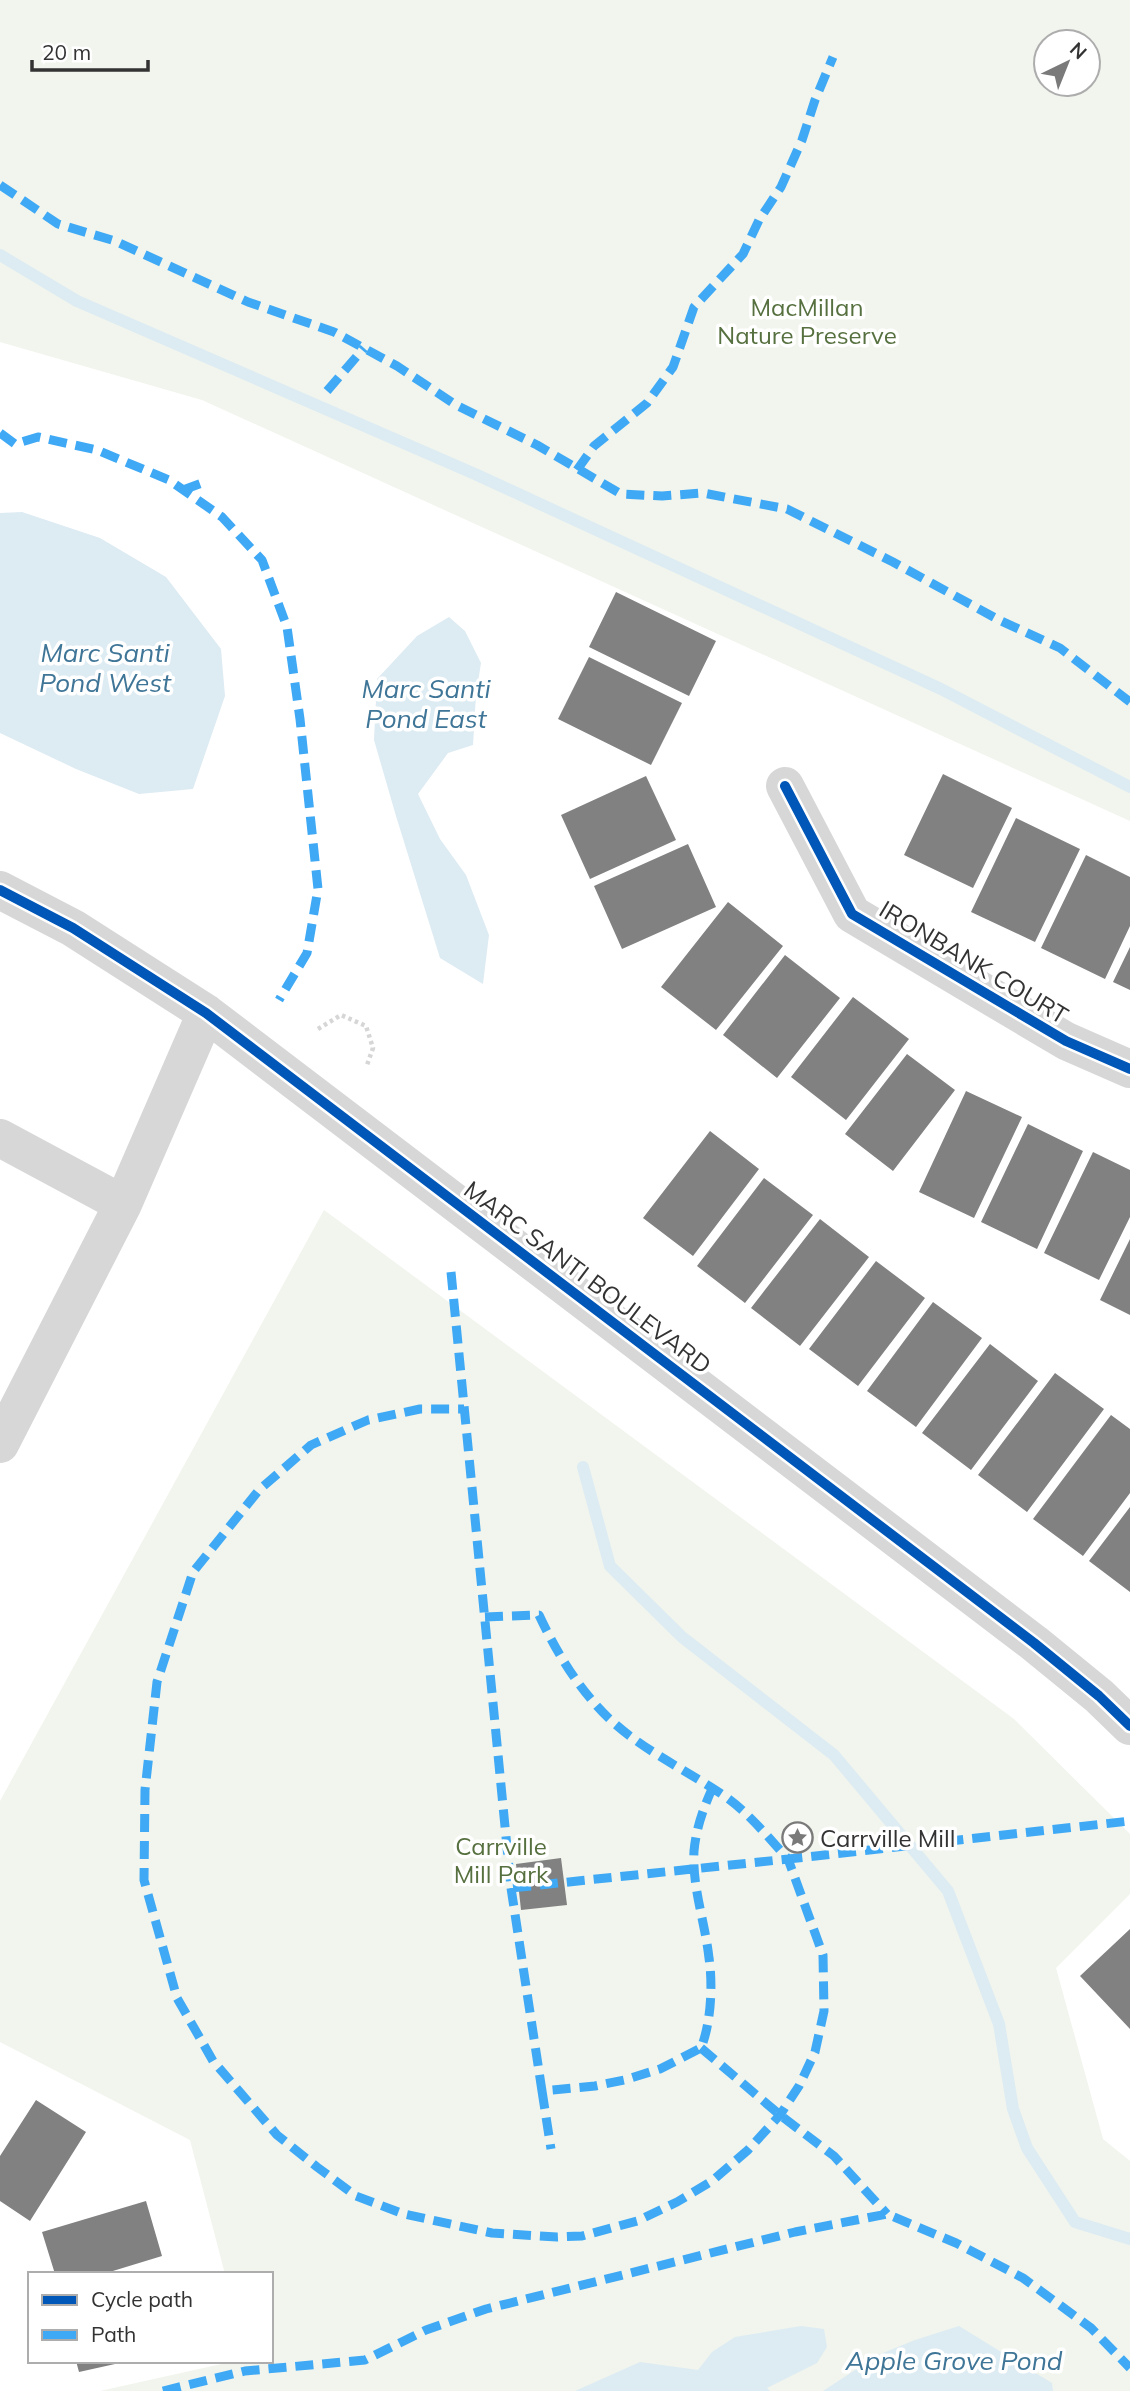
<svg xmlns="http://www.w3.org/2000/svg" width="1130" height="2391" font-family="Mulish,sans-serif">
<rect width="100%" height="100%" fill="#fff"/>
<path fill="#f1f5ed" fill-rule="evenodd" d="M0,0H1130V821L202,400L0,342ZM1088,42V84H1046V42Z
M324,1210L1014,1719L1130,1834V1894L1056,1968L1103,2139L1130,2161V2391H100L235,2361H271V2274H225L190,2140L0,2042V1801Z"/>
<path fill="#ddebf3" d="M22,512L100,538L166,577L221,649L225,696L193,789L139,794L76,769L0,733V513Z
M449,617L465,631L481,663L476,695L473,745L448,753L418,794L440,839L466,875L489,935L483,984L440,958L396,816L374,740L377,679L417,636Z
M801,2326L824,2329L827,2347L817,2363L767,2388L770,2391H575L640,2362L698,2370L712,2352L735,2337Z
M959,2326L1052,2383L1053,2391H823L878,2355L915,2340Z"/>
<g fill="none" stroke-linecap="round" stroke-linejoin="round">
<path stroke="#ddebf3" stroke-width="12" d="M0,255L77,301L475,474L941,689L1130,787
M583,1467L610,1566L682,1637L834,1755L948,1891L999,2024L1013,2109L1027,2148L1075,2222L1130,2239"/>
</g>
<path fill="#818181" d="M616,592L716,641L689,696L589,647Z
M589,657L682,703L651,765L558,719Z
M943,774L1012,808L973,888L904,855Z
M646,776L676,840L590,879L561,815Z
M1016,818L1080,849L1035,942L971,912Z
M688,844L716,907L622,949L594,886Z
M1086,855L1130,877V926L1105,979L1041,948Z
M728,902L783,946L716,1030L661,987Z
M1130,947V990L1113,982Z
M785,955L840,998L777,1078L723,1035Z
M853,997L909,1039L846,1120L791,1077Z
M907,1054L955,1090L893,1171L845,1134Z
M966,1091L1022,1117L974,1218L919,1192Z
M1028,1124L1083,1151L1037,1249L981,1222Z
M710,1131L759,1169L693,1256L643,1218Z
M1093,1152L1130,1170V1217L1099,1280L1044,1253Z
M764,1178L813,1215L745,1303L697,1266Z
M820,1219L869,1257L800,1346L751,1308Z
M1130,1239V1315L1100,1300Z
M876,1261L925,1298L858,1386L809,1349Z
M933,1302L982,1338L916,1427L867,1391Z
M990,1344L1038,1381L971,1470L922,1433Z
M1055,1373L1104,1409L1027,1512L978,1475Z
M1111,1415L1130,1429V1493L1083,1556L1033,1519Z
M1130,1507V1592L1089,1561Z
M561,1858L567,1905L521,1910L516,1864Z
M1130,1929V2029L1080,1976Z
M36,2100L86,2132L30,2221L0,2201V2156Z
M146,2201L162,2256L103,2274H55L42,2232Z
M76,2361H124V2362L79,2372Z"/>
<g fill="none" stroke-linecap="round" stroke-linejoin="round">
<path stroke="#d6d6d6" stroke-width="4.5" stroke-dasharray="3.5 3.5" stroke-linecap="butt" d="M318,1029L341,1015L366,1026L373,1048L367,1065"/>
<path stroke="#d7d7d7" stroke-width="38" d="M785,786L852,914L1066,1041L1130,1069
M0,890L73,928L206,1013L1034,1643L1099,1696L1130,1726
M0,1138L123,1204L206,1013
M0,1444L123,1204"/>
<path stroke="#3fa9f5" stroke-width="9" stroke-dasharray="18 9" stroke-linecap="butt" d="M0,185L58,224L115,241L248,302L334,332L397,366L456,405L537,445L621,494L662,496L703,493L787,509L893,562L999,620L1060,648L1130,702
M327,391L364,348
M0,433L15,444L38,437L97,450L169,480L222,517L262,560L287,627L300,719L318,889L307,953L279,1000
M577,470L594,446L647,403L673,367L694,307L743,254L759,220L781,187L802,140L815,100L833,57
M183,490L205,482
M451,1272L511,1888L788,1859L823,1955L824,2011L815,2052L799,2086L780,2115L748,2150L712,2181L677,2202L637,2221L582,2236L557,2237L492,2233L404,2214L356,2196L317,2167L277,2135L213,2061L177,1998L144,1880L145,1790L157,1682L193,1572L259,1490L311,1445L368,1420L420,1409H464
M485,1617L539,1615C554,1647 572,1678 596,1705C631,1745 680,1766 723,1795C748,1812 768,1837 788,1859L1130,1821
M511,1888L542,2091L595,2086L624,2080L660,2069L701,2048C711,2023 713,1985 709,1958C705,1922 692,1887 694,1851C696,1829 703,1809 712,1789
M701,2048L780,2115L834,2156L887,2214
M542,2091L551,2149
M163,2391L245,2371L365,2360L426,2330L486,2309L795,2232L887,2214L956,2243L1023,2278L1091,2328L1130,2368"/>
<defs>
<path id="cycleway" d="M785,786L852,914L1066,1041L1130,1069
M0,890L73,928L206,1013L1034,1643L1099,1696L1130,1726"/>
</defs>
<use href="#cycleway" stroke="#fff" stroke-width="15"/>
<use href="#cycleway" stroke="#0057b8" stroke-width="10"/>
</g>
<defs>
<symbol id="sight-ring" viewBox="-11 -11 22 22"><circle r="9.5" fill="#fff" stroke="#7a7a7a" stroke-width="1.5"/><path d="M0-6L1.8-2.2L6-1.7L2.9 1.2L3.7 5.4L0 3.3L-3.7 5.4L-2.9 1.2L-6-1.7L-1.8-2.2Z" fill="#7a7a7a"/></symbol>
</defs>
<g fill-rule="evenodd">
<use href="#sight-ring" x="780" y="1820" width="35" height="35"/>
</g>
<g text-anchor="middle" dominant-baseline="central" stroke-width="7" stroke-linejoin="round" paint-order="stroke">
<g font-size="24" fill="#56703f" stroke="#fff">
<text x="807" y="307">MacMillan<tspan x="807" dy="28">Nature Preserve</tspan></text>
<text x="501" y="1846">Carrville<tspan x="501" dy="28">Mill Park</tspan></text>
</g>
<g font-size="24" fill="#333" stroke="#fff">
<text transform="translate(974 962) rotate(31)">IRONBANK COURT</text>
<text transform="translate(588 1277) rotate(37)">MARC SANTI BOULEVARD</text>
</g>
<g font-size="24" fill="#333" stroke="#fff" text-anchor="start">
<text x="820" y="1838">Carrville Mill</text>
</g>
<g font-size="26" font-style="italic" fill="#3f7597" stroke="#fff">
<text x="105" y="652">Marc Santi<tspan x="105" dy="30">Pond West</tspan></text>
<text x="426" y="688">Marc Santi<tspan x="426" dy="30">Pond East</tspan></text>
<text x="954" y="2360">Apple Grove Pond</text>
</g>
</g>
<rect x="28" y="2272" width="245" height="91" fill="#ffffff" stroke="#adadad" stroke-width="2"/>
<rect x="42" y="2295" width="35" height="10" fill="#0057b8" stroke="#adadad" stroke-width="2"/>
<text x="91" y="2307" font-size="21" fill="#333333">Cycle path</text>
<rect x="42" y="2330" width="35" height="10" fill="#3fa9f5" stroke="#adadad" stroke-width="2"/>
<text x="91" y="2342" font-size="21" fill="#333333">Path</text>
<g transform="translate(1067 63) rotate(43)"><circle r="33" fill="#ffffff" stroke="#adadad" stroke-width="2"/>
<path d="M0-5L12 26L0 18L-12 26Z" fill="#7a7a7a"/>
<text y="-10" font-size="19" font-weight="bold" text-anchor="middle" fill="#333333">N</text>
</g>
<path d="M32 60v10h116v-10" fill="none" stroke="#333333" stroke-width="3.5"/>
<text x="42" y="60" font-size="21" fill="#333333" stroke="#ffffff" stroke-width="5" paint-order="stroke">20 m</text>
</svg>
